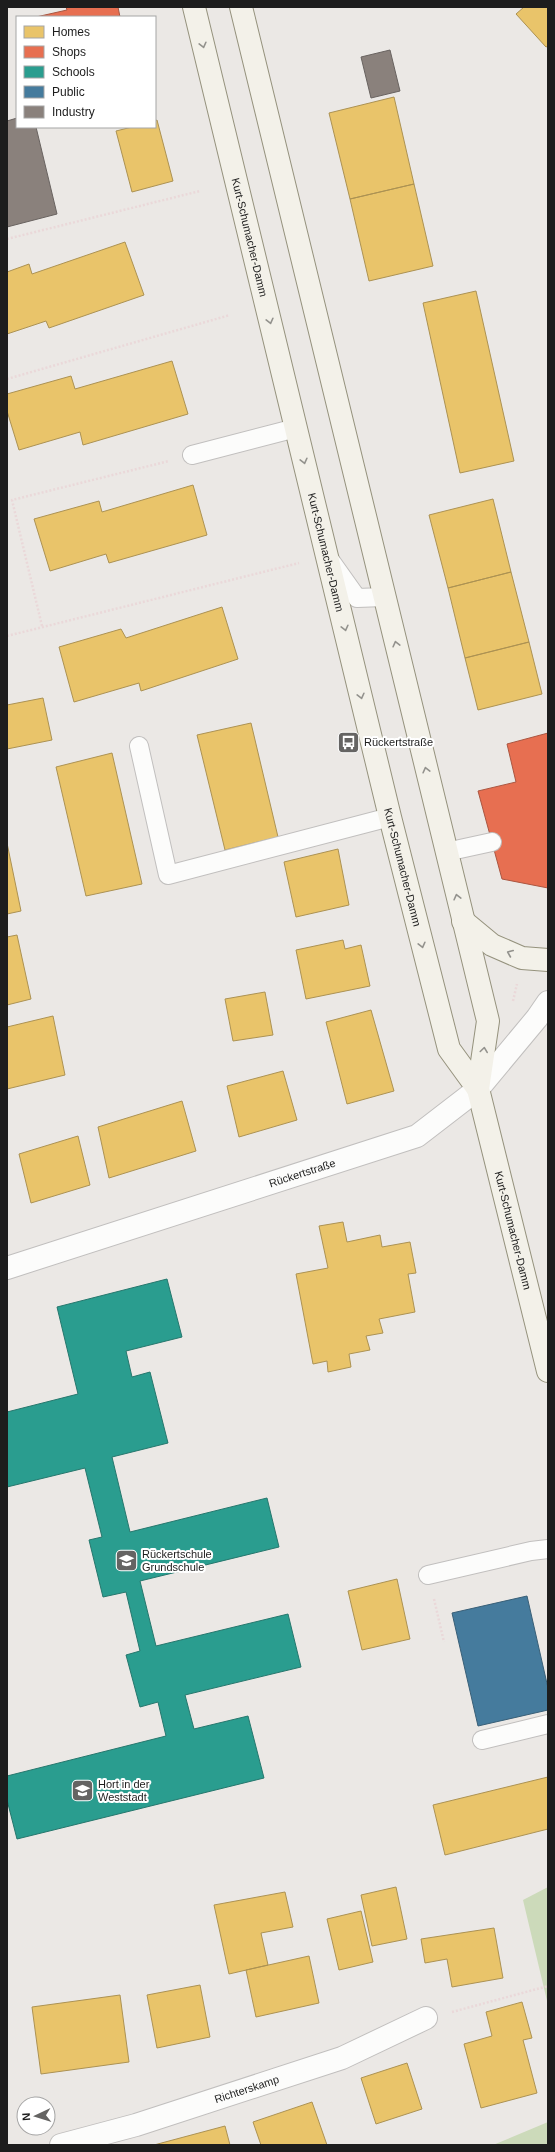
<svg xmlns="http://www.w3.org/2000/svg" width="555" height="2152" font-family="Helvetica,sans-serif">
<rect width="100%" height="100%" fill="#ebe8e5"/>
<path fill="#ccdaba" d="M548,1887V2005L523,1900Z
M548,2122V2145H493Z"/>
<path fill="#e9c46a" stroke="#ac9253" d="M524,7H548V46L546,47L516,14Z
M394,97L414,184L350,199L329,113Z
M157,120L173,181L132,192L116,131L132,127H155V121Z
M414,184L433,266L369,281L350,199Z
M125,242L144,295L49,328L46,321L7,334V272L29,264L32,274Z
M476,291L514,461L460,473L423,303Z
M172,361L188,414L83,445L80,432L19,450L7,411V394L71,376L75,389Z
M193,485L207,535L109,563L106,554L50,571L34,519L99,501L102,512Z
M493,499L511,572L448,588L429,515Z
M511,572L529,642L465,658L448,588Z
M222,607L238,659L141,691L139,683L74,702L59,647L121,629L126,638Z
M529,642L542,694L478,710L465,658Z
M43,698L52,740L7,749V705Z
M251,723L278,837L225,850L197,735Z
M112,753L142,884L86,896L56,767Z
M7,843L21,911L7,914Z
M338,849L349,905L296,917L284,862Z
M17,935L31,999L7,1005V937Z
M343,940L345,949L361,945L370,986L306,999L296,950Z
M265,992L273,1035L233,1041L225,999Z
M371,1010L394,1091L347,1104L326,1022Z
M53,1016L65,1075L7,1089V1027Z
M283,1071L297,1120L239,1137L227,1086Z
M182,1101L196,1151L109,1178L98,1127Z
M78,1136L90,1185L31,1203L19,1154Z
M343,1222L347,1242L380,1235L382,1247L410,1242L416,1273L408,1274L415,1312L379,1319L383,1333L366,1336L370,1350L349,1354L351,1367L328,1372L327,1361L313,1364L296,1274L328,1268L319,1226Z
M397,1579L410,1639L362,1650L348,1591Z
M548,1777V1829L445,1855L433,1805Z
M396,1887L407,1939L372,1946L361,1895Z
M285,1892L293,1927L261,1933L268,1965L229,1974L214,1905Z
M361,1911L373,1962L339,1970L327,1919Z
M494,1928L503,1978L452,1987L447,1959L425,1963L421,1939Z
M309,1956L319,2003L256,2017L246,1970Z
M200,1985L210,2037L157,2048L147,1995Z
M120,1995L129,2062L41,2074L32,2007Z
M522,2002L532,2038L523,2040L537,2093L481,2108L464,2044L492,2036L486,2012Z
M407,2063L422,2109L376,2124L361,2078Z
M312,2102L327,2145H261L253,2122Z
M225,2126L230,2145H154Z"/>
<path fill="#e76f51" stroke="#aa5641" d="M66,7H118L120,17H36L67,10Z
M548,733V888L502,879L478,791L516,782L507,744Z"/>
<path fill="#2a9d8f" stroke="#26776d" d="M167,1279L182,1337L126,1351L132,1377L150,1372L168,1443L112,1457L130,1532L267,1498L279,1547L140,1581L156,1646L288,1614L301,1667L185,1695L194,1729L248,1716L264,1778L17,1839L7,1800V1776L166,1736L158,1702L140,1707L126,1655L140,1651L126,1592L103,1597L89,1540L102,1537L85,1468L7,1487V1412L78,1394L57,1307Z"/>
<path fill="#457b9d" stroke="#395f77" d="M527,1596L548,1688V1710L478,1726L452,1613Z"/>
<path fill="#8a817c" stroke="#696360" d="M390,50L400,91L371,98L361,57Z
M17,118V127H36L57,214L7,227V121Z"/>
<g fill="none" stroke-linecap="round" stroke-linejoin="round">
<defs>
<path id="service" d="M192,455L296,428
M330,560L357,598L384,597
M139,746L168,875L390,817
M446,852L492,842
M428,1575L531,1551L548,1549
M482,1740L548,1724"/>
<g id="minor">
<path id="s1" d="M7,1268L417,1136L478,1089L537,1018L548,1002"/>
<path id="s2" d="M61,2145L136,2125L342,2058L426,2018"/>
</g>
<g id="secondary">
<path id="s3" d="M194,7L390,817L449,1049L478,1089"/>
<path id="s4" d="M241,7L488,1021L478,1089L548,1371"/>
<path d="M463,921L492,945L522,958L548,960"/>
</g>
</defs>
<use href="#service" stroke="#c1bfbe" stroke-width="20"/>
<use href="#minor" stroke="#c1bfbe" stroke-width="24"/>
<use href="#secondary" stroke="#95927d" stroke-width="24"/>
<path stroke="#ead8d9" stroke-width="2.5" stroke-dasharray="2 2" stroke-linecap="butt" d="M7,239L200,191
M7,379L230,315
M42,626L12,500L169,461
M7,636L299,563
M513,1001L517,984
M434,1599L444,1642
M452,2012L548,1986"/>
<use href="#service" stroke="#fcfcfb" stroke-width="18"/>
<use href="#minor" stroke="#fcfcfb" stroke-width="22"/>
<use href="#secondary" stroke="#f3f1e9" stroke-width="22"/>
</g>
<defs><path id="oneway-chevron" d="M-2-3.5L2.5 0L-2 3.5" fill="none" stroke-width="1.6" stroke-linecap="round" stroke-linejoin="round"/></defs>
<g stroke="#93928d">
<use href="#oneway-chevron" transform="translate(203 45) rotate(76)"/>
<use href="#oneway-chevron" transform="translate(270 321) rotate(76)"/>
<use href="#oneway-chevron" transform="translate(304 461) rotate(76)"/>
<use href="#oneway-chevron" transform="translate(345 628) rotate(76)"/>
<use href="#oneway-chevron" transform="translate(396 644) rotate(-104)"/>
<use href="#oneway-chevron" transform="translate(361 696) rotate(76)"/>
<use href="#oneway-chevron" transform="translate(426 770) rotate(-104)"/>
<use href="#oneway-chevron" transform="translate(457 897) rotate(-104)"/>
<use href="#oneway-chevron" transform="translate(422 945) rotate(76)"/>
<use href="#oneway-chevron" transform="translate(510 953) rotate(-157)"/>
<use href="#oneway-chevron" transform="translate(484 1050) rotate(-82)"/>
</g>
<defs>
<symbol id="bus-square" viewBox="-11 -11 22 22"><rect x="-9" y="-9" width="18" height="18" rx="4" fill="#656463" stroke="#fff"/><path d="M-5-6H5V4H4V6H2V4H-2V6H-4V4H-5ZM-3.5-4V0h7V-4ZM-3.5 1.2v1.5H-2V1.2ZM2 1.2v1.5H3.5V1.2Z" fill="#fff"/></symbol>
<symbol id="school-square" viewBox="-11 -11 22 22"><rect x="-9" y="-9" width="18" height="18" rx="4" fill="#656463" stroke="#fff"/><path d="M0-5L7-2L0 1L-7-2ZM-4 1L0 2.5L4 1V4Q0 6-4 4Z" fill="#fff"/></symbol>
</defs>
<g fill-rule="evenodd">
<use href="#bus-square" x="336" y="730" width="25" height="25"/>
<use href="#school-square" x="114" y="1548" width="25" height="25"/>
<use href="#school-square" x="70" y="1778" width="25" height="25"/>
</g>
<g text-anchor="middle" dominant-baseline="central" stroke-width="4" stroke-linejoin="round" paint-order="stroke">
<g font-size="11" fill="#1d1d1d" stroke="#fff">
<text stroke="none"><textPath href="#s3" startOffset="237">Kurt-Schumacher-Damm</textPath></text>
<text stroke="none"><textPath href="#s3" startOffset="561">Kurt-Schumacher-Damm</textPath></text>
<text stroke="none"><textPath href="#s3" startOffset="885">Kurt-Schumacher-Damm</textPath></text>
<text stroke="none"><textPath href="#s1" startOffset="310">Rückertstraße</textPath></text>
<text stroke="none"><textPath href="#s4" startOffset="1258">Kurt-Schumacher-Damm</textPath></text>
<text stroke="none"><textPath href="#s2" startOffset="194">Richterskamp</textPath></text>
</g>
<g font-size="11" fill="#1d1d1d" stroke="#fff" text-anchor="start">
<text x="364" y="742">Rückertstraße</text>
<text x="142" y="1554">Rückertschule<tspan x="142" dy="13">Grundschule</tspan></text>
<text x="98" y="1784">Hort in der<tspan x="98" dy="13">Weststadt</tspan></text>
</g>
</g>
<rect width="555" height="2152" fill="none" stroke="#1d1d1d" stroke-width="16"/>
<rect x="16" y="16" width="140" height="112" fill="#ffffff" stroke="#a5a5a5"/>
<rect x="24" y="26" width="20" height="12" fill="#e9c46a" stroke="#a5a5a5"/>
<text x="52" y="36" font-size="12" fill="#1d1d1d">Homes</text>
<rect x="24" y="46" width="20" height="12" fill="#e76f51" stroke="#a5a5a5"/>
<text x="52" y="56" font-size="12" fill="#1d1d1d">Shops</text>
<rect x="24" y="66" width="20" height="12" fill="#2a9d8f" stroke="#a5a5a5"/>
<text x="52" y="76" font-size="12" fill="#1d1d1d">Schools</text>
<rect x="24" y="86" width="20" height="12" fill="#457b9d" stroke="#a5a5a5"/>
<text x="52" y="96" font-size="12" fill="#1d1d1d">Public</text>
<rect x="24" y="106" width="20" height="12" fill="#8a817c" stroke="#a5a5a5"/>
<text x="52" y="116" font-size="12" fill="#1d1d1d">Industry</text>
<g transform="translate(36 2116) rotate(266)"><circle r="19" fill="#ffffff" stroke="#a5a5a5"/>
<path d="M0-3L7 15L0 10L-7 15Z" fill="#656463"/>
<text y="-6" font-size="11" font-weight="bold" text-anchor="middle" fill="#1d1d1d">N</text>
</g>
</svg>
